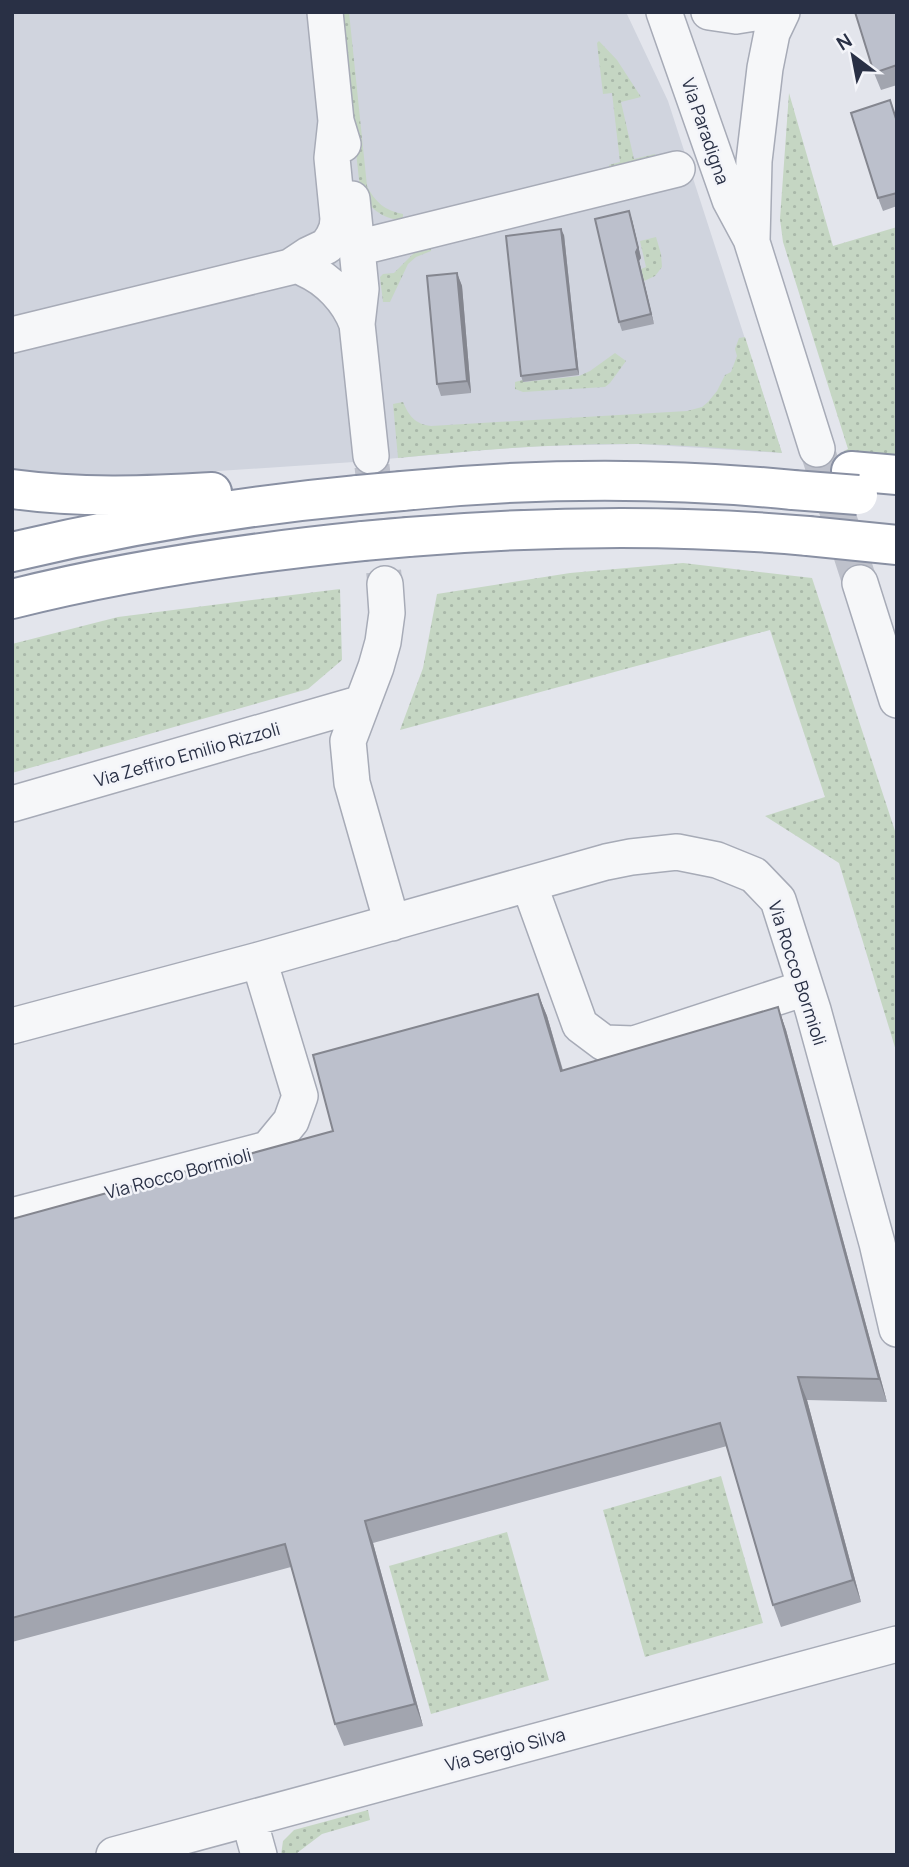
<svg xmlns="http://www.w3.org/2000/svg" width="909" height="1867" font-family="Manrope,sans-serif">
<defs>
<pattern id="grass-dots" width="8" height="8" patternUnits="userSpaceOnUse" patternTransform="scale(1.75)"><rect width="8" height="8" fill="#c5d6c3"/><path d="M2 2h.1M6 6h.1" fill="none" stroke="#a9b8a9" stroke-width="1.8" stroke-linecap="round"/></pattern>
</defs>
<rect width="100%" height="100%" fill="#e3e5ec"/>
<path fill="#d0d4de" d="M12,12H626L668,101L782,453L638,444L542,446L495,449L354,462L113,478L12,473Z"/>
<path fill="url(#grass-dots)" d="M341,12H349L367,186C375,202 385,211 403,214V220C381,219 369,208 360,189Z
M599,41L617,60L641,97L621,102L634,159L655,154L656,160L610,172L609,165L620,162L612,93L603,94L597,43Z
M789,93L833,246L897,227V462L846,458L844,451L848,449L783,242L780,219Z
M656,237L661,254L662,267L655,276L644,281L641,269L646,267L640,241Z
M431,247V251L416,257L408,264L390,302H383L380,277L383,274L394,273L414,253V249Z
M745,337L782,453C734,449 686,445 638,444C558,443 478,450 398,458L393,404L403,402C409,416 415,424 431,426L687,411L702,407L708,402L717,391L725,375L731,372L737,356L735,349L739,338Z
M615,353L626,361L610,383L605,387L523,392L515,389V382L523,380L524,382L579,376L590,371Z
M683,563L812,578L897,837V1054L839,863L765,816L825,797L770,630L400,730L423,668L437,594L570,573Z
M340,589L342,660L308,689L12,773V644L118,617Z
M721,1476L763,1623L645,1657L603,1510Z
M507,1532L549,1680L431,1714L389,1566Z
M368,1810L370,1820L322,1834L297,1853L293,1855H281L283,1841L294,1830Z"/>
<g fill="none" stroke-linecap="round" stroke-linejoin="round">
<path stroke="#bec1cb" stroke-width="35" stroke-dasharray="35 18" stroke-linecap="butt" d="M817,449L860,583
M372,466L385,584"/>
<defs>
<path id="minor" d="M325,12L336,121L343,144
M664,12L730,200L751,239L817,449
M709,12L736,16L761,12
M352,199L361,289L357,324L371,456
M752,240L754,161L765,68L772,33L782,12
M357,248L677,169
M305,269C328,279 348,300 357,324
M12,335L290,267L308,255L327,246L333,237L337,228L338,219L332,158L336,121
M860,583L897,700
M385,584L387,613L383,642L376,667L348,741L352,783L392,923
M12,804L362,703
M529,884L580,1025L604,1043L634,1044L805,988
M12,1026L259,960L606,862L631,857L677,852L717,860L754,875L778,900L813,1010L877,1243L897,1329
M12,1216L268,1149L291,1121L300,1096L259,960
M249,1819L259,1855
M114,1855L897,1644"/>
<path id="highway" d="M851,471L897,475
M12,489C79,498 145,496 212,492
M402,491C531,478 664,477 793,490
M408,537C541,526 674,524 808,536
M12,552C126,525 241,506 358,495
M12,599C127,570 245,553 363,541"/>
</defs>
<use href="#minor" stroke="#a7abb7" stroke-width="38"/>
<use href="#highway" stroke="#8990a3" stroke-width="42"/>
<use href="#minor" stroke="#f6f7f9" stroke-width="35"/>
<use href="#highway" stroke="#fff" stroke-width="38"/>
<defs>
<path id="highway-bridge" d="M793,490L858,495
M358,495L402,491
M808,536L897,545
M363,541L408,537"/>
</defs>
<use href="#highway-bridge" stroke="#8990a3" stroke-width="42" stroke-linecap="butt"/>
<use href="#highway-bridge" stroke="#fff" stroke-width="38"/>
</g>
<path fill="#a2a5af" d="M897,12V85L881,90L874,73Z
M897,120V206L883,211L878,198Z
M632,220L641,258L639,261L654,324L622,331L619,322Z
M564,235L579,375L523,382L521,376Z
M457,273L462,286L471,393L441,396L437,384Z
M538,994L547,1016L563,1070L778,1007L786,1030L887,1402L807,1400L861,1602L781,1627L773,1605L727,1446L373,1543L423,1726L344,1746L335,1724L291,1567L12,1642V1219L333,1131Z"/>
<path fill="#84868f" d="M629,211L632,220L641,258L639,261L654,324L651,314L636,252Z
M561,229L564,235L579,375L577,369Z
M457,273L462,286L471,393L467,381Z
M538,994L547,1016L569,1093L561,1071Z
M778,1007L786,1030L887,1402L879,1379Z
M798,1377L807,1400L861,1602L853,1580Z
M365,1521L373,1543L423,1726L415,1704Z"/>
<path fill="#bcc0cc" stroke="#84868f" stroke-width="2" d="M855,12H897V65L874,73Z
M890,100L897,122V193L878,198L851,113Z
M629,211L638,248L636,252L651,314L619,322L595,219Z
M561,229L577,369L521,376L506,236Z
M457,273L467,381L437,384L427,276Z
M538,994L561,1071L778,1007L879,1379L798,1377L853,1580L773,1605L720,1423L365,1521L415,1704L335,1724L285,1544L12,1618V1219L333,1131L313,1055Z"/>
<g text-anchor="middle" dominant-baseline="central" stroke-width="5" stroke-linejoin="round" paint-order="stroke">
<g font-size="18" fill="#293045" stroke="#f3f4f9">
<text transform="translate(706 131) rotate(71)">Via Paradigna</text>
<text transform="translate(187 754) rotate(-16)">Via Zeffiro Emilio Rizzoli</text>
<text transform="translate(798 973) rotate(72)">Via Rocco Bormioli</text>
<text transform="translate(178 1173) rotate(-15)">Via Rocco Bormioli</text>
<text transform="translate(505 1749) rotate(-15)">Via Sergio Silva</text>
</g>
</g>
<rect width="909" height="1867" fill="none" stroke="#293045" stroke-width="28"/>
<g transform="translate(853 56) rotate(328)" stroke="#f3f4f9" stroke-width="5" paint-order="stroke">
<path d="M0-5L12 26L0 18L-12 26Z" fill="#293045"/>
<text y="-10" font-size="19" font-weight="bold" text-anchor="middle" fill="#293045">N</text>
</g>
</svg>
